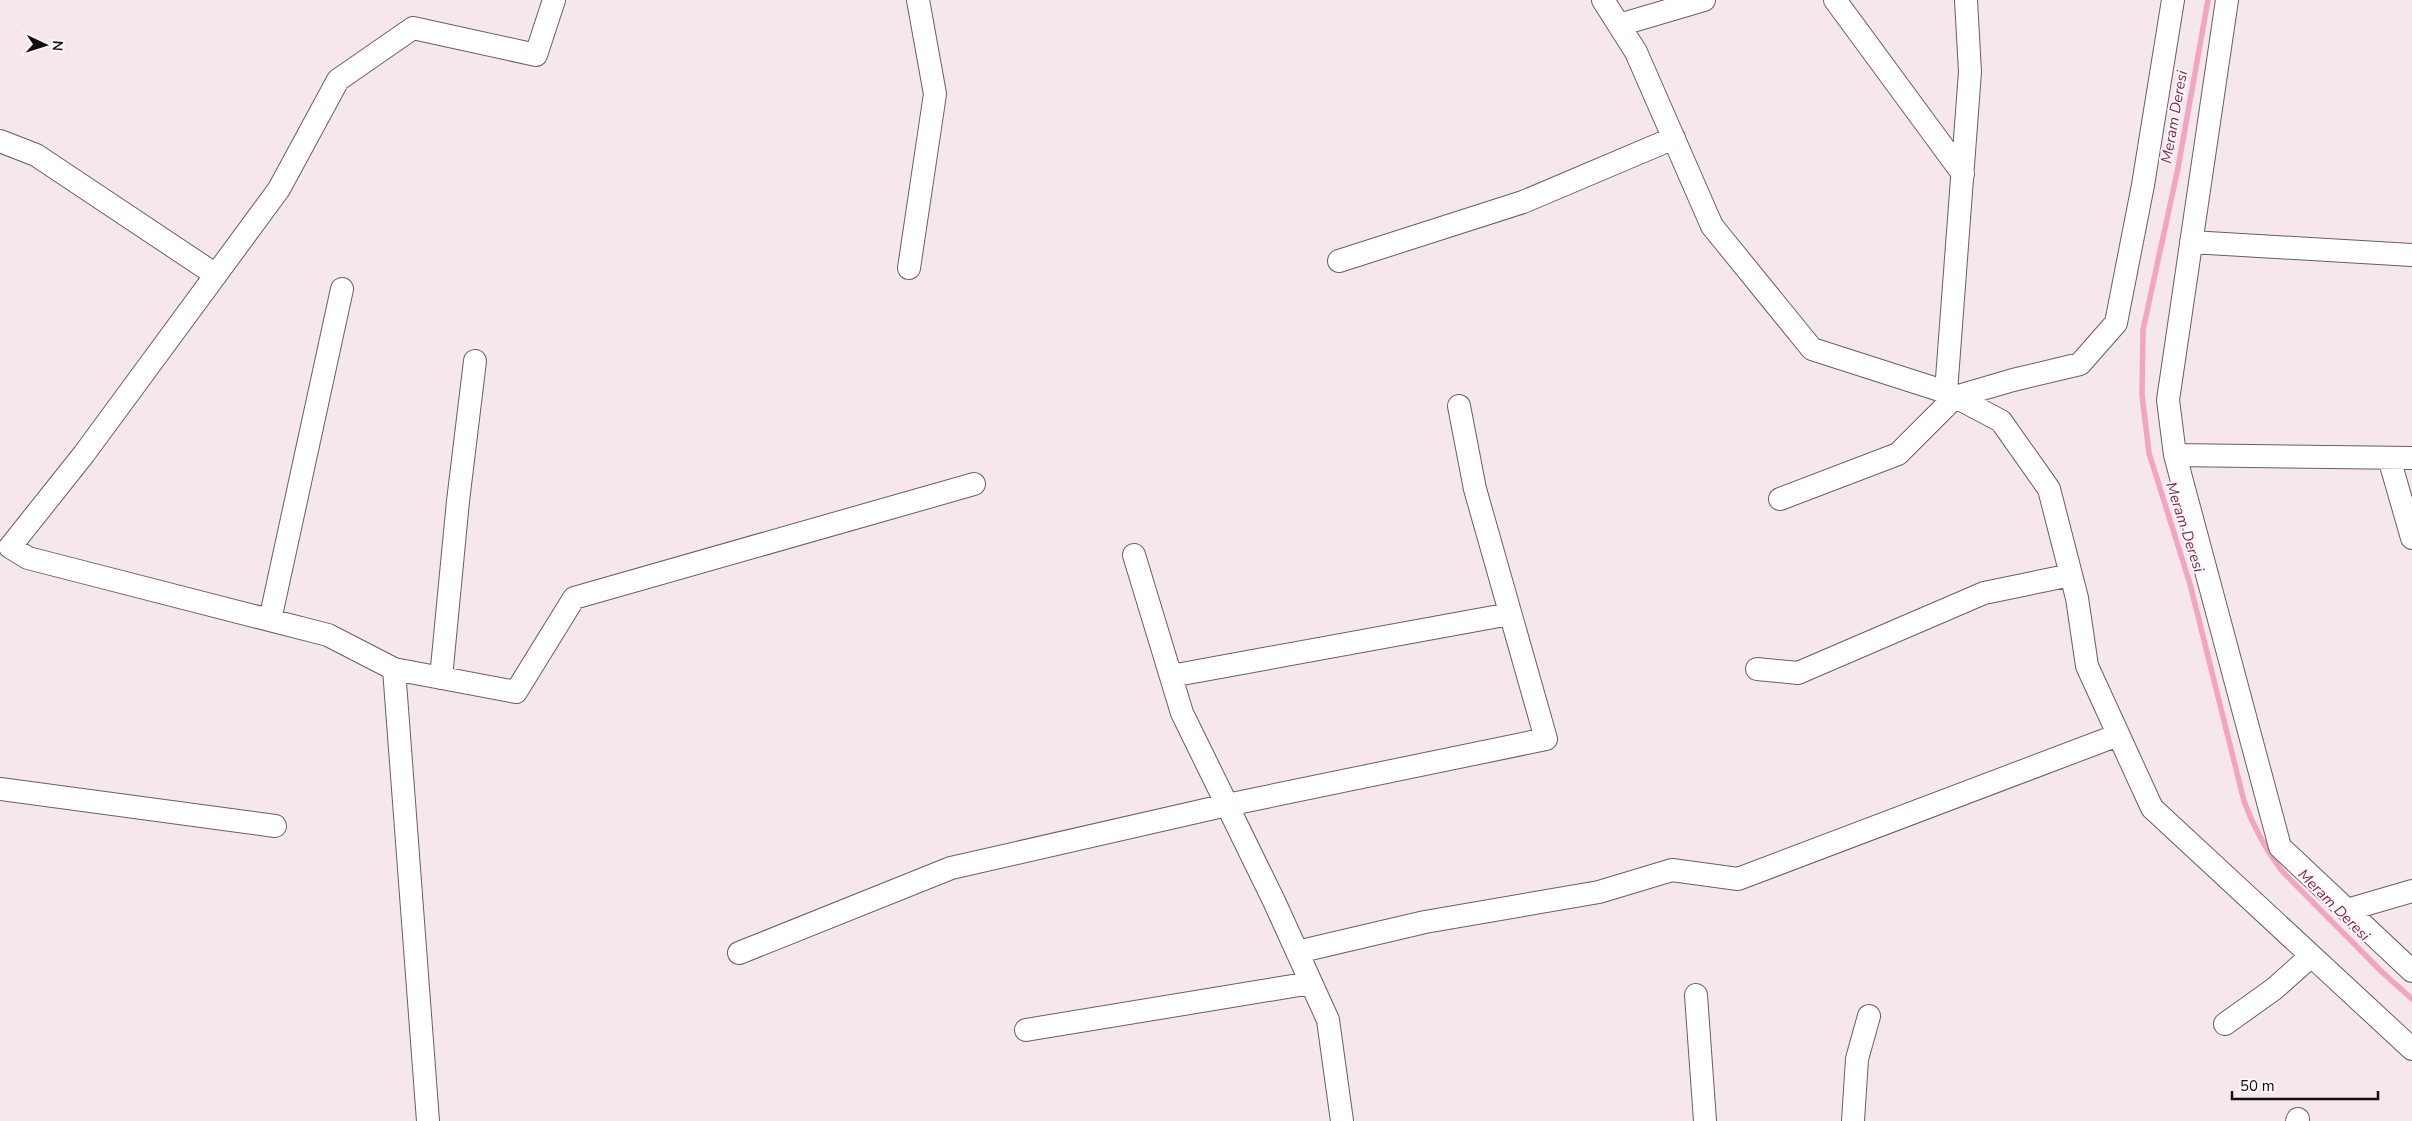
<svg xmlns="http://www.w3.org/2000/svg" width="2412" height="1121" font-family="'Nunito Sans',sans-serif">
<rect width="100%" height="100%" fill="#f5e7eb"/>
<g fill="none" stroke-linecap="round" stroke-linejoin="round">
<path stroke="#f2a5c2" stroke-width="5.5" d="M2208,0L2178,168L2143,330L2142,395L2149,453L2190,584L2244,801C2253,826 2265,848 2281,870L2382,972L2412,999"/>
<defs>
<path id="street" d="M1603,0L1636,52L1712,226L1812,349L1946,392L2001,421L2049,489L2077,598L2087,666L2152,808L2412,1049
M1835,0L1963,174
M2227,0L2168,400L2175,455L2280,847L2412,971
M1619,25L1704,0
M0,141L36,155L216,275
M2191,242L2412,255
M1339,261L1523,202L1674,138
M909,268L935,94L918,0
M1946,392L1970,72L1966,0
M2175,455L2412,458
M2389,458L2412,538
M1780,499L1898,454L1955,397L2013,380L2080,364L2116,323L2143,185L2173,0
M1134,555L1182,713L1274,901L1328,1020L1342,1121
M270,620L342,289
M394,669L516,692L574,598L974,484
M1757,669L1798,673L1984,593L2071,575
M1171,676L1510,614
M441,678L458,501L475,361
M0,789L275,826
M2347,910L2412,891
M1297,952L1425,922L1599,892L1672,870L1738,879L2118,735
M739,953L951,868L1227,805L1546,739L1475,489L1459,406
M1696,995L1705,1121
M2225,1024L2274,989L2310,957
M1026,1030L1311,983
M428,1121L394,669L328,635L28,558L10,547L84,454L279,189L338,80L413,28L536,55L554,0
M1853,1121L1857,1059L1869,1016
M2297,1121L2298,1119"/>
</defs>
<use href="#street" stroke="#6a5f62" stroke-width="24"/>
<use href="#street" stroke="#fff" stroke-width="22"/>
</g>
<g text-anchor="middle" dominant-baseline="central" stroke-width="4" stroke-linejoin="round" paint-order="stroke">
<g font-size="15" font-style="italic" fill="#7f2750" stroke="#fef6f8">
<text transform="translate(2174 117) rotate(-80)">Meram Deresi</text>
<text transform="translate(2185 527) rotate(72)">Meram Deresi</text>
<text transform="translate(2334 905) rotate(45)">Meram Deresi</text>
</g>
</g>
<g transform="translate(45 45) rotate(94)" stroke="#fef6f8" stroke-width="4" paint-order="stroke">
<path d="M0-4L9 19L0 12L-9 19Z" fill="#120d0f"/>
<text y="-8" font-size="14" font-weight="bold" text-anchor="middle" fill="#120d0f">N</text>
</g>
<path d="M2232 1091v8h146v-8" fill="none" stroke="#120d0f" stroke-width="2.5"/>
<text x="2240" y="1091" font-size="15" fill="#120d0f" stroke="#fef6f8" stroke-width="4" paint-order="stroke">50 m</text>
</svg>
